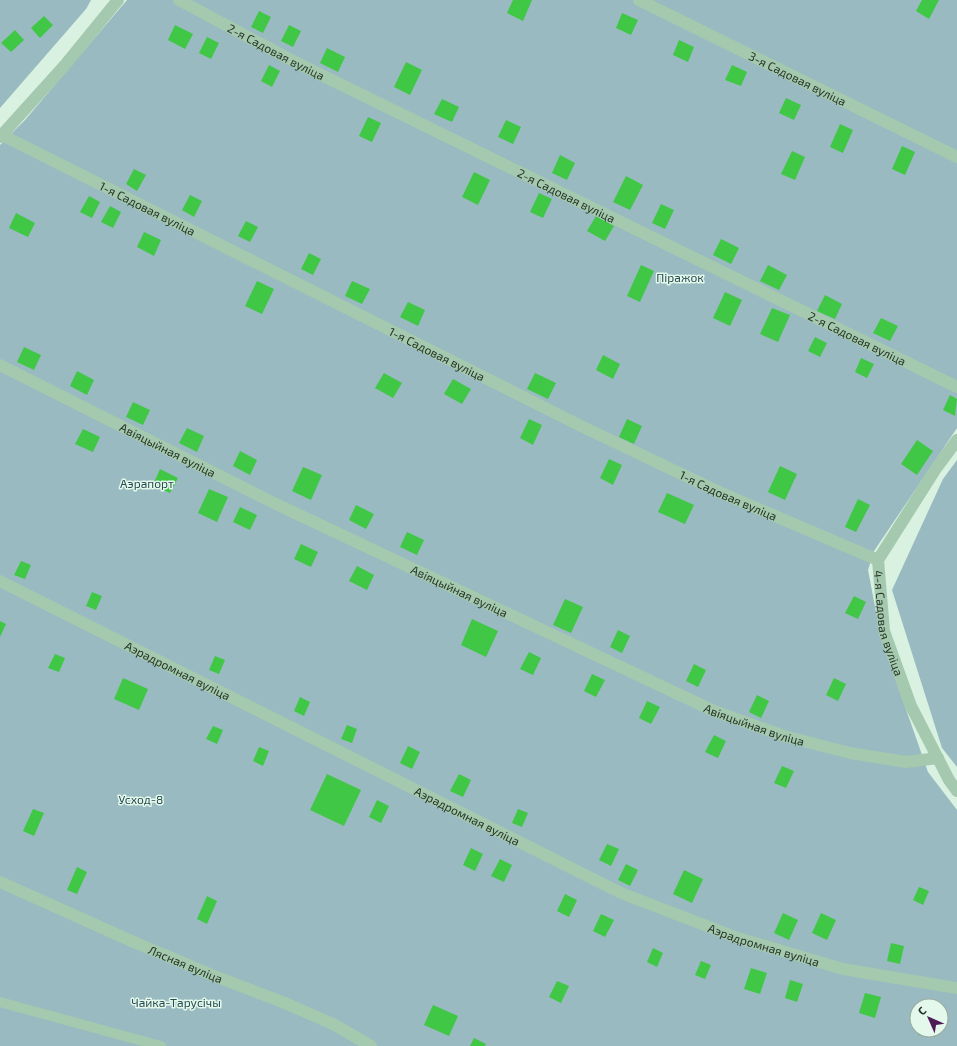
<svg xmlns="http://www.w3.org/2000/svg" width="957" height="1046" font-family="'Exo 2',sans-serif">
<rect width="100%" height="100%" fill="#d8f1e0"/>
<path fill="#98bac0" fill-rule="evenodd" d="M0,0H91L86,9L0,108Z
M127,0H957V428L874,551L868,570L881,638L928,772L957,810V1046H0V145L25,120ZM917,1006H941V1030H917Z
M957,460V767L942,748L892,590L943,479Z"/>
<path fill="#40c746" d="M513,0H532L523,21L507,13Z
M922,0H939L929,19L916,11Z
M259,11L271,17L263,33L251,27Z
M622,13L638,20L631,35L616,28Z
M44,16L53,25L40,38L31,28Z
M175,25L193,34L185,49L168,40Z
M289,25L301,31L293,47L281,41Z
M15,30L24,40L11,52L1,43Z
M207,37L219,43L211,59L199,53Z
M679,40L694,47L688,62L673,55Z
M327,48L345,57L338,72L320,63Z
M406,62L422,70L410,95L394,87Z
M269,65L280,71L272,87L261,81Z
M732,65L747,72L741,86L725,80Z
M786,98L801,105L794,120L779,113Z
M442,99L459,107L452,122L434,114Z
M368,117L381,123L372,142L359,136Z
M506,120L521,127L513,144L498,137Z
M840,124L853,130L843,153L830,147Z
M902,146L915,152L905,175L892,169Z
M792,151L805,157L795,180L781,174Z
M560,155L575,163L567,180L552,173Z
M134,169L146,175L137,191L126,184Z
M474,172L490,180L478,205L462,197Z
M626,176L643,185L630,210L613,202Z
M539,193L552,199L543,218L530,212Z
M190,195L202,201L194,217L182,210Z
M89,196L100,202L92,218L80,212Z
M661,204L674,210L665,229L652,223Z
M110,206L121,212L113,228L101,222Z
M16,213L35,223L28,237L9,228Z
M596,216L614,226L605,241L587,231Z
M246,221L258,227L250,242L238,236Z
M144,232L161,240L154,256L137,247Z
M721,239L739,248L731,264L713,255Z
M309,253L321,259L313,275L301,269Z
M641,265L654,271L640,302L627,296Z
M768,265L787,275L779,290L760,281Z
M257,281L274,289L262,314L245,306Z
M352,281L370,289L362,304L345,296Z
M725,292L742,300L730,326L713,318Z
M825,295L842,304L835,319L817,311Z
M408,302L425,310L418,326L400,317Z
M772,308L790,315L778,342L760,334Z
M881,318L898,326L890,341L873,333Z
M815,337L827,343L820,357L808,351Z
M24,347L41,355L34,370L17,362Z
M603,355L620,364L613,379L596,370Z
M861,358L874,364L867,378L855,372Z
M77,371L94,380L87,395L70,386Z
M384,373L402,383L393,398L375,388Z
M535,373L556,383L548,399L527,389Z
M453,379L471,389L462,404L444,394Z
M950,395L957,399L955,416L943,410Z
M133,402L150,410L143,425L126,417Z
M529,419L542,425L533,445L520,438Z
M627,419L642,426L634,444L619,437Z
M187,428L204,436L197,452L179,443Z
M83,429L100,437L93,452L75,444Z
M917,440L933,451L917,475L901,464Z
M240,451L257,460L250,475L233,466Z
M609,459L622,465L613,485L600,478Z
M780,466L797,474L785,500L768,492Z
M303,467L322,475L311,500L292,491Z
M160,469L178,478L170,493L153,485Z
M209,489L228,497L217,522L198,513Z
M667,493L694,505L685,524L658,512Z
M858,499L870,505L856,532L845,527Z
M356,505L374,514L366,529L349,520Z
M240,507L257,515L250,530L233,522Z
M407,532L424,540L417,555L400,547Z
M301,544L318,552L311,567L294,559Z
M21,561L31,565L25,579L14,575Z
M357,566L374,575L367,590L349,581Z
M92,592L102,596L96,610L86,606Z
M854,596L866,602L858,619L845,613Z
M565,599L583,607L571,633L553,625Z
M472,619L498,631L486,657L461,645Z
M0,621L6,624L0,637Z
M618,630L630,636L622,653L610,647Z
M529,652L541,658L533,675L520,669Z
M55,654L65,658L59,672L48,668Z
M215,656L225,660L219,674L209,670Z
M694,664L706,670L698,687L686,681Z
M592,674L605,680L596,697L584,691Z
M123,678L148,689L139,710L114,699Z
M834,678L846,684L838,701L826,695Z
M757,695L769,701L761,718L749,712Z
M300,697L310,702L304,716L294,711Z
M647,701L660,707L651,724L639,718Z
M347,725L357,729L352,743L341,739Z
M213,726L223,730L217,744L206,739Z
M714,735L726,741L718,758L705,752Z
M408,746L420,752L412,769L400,763Z
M259,747L269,751L263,766L253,761Z
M782,766L794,771L786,788L774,783Z
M327,774L361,790L344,826L310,810Z
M459,774L471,780L463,797L450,791Z
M377,800L389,806L381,823L369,817Z
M33,809L44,813L34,836L23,831Z
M518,809L528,813L522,827L512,823Z
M607,844L619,849L611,866L599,860Z
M471,848L483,854L475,871L463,865Z
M500,859L512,865L504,882L491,876Z
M626,864L638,870L630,886L618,880Z
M77,867L87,872L77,894L67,890Z
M684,870L703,879L692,903L673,894Z
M919,887L929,891L923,905L913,900Z
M565,894L577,900L569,917L557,911Z
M207,896L217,901L207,924L197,919Z
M783,913L798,920L789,940L774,933Z
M821,913L836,920L827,940L812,933Z
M601,914L614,920L605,937L593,931Z
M891,943L904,946L900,964L887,961Z
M653,948L663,953L657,967L647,962Z
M701,961L711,965L705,979L695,975Z
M751,968L767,973L760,994L744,989Z
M790,980L803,984L797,1002L785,998Z
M557,981L569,986L561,1003L549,997Z
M865,993L881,997L875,1018L859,1013Z
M433,1005L458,1016L449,1036L424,1025Z
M919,1030H936L935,1037L918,1035Z
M474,1038L486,1044L485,1046H470Z"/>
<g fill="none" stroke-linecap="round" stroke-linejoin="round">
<path stroke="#a4c9ae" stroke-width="10" d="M0,1002L161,1046"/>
<g stroke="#a4c9ae" stroke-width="12">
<path id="s1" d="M179,0L293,61L957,387"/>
<path id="s2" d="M639,0L957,157"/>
<path id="s3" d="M2,135L579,425L719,492L878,560"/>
<path d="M0,137L65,65L118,0"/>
<path id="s4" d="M0,365L274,503L714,711L784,736L850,753L906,762L938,758"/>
<path id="s5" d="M957,440L935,470L878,560L884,631L911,706L949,780L957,791"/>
<path id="s6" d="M0,581L621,893L738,938L843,969L957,988"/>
<path id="s7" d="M0,882L136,943L217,977L285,1003L335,1025L371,1046"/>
</g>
</g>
<g text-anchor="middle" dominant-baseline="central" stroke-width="3" stroke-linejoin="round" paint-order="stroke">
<g font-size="12" fill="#263427" stroke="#e4f9eb">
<text stroke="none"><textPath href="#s1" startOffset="110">2-я Садовая вуліца</textPath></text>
<text stroke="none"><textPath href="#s2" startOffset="177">3-я Садовая вуліца</textPath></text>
<text stroke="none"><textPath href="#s1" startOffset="434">2-я Садовая вуліца</textPath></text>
<text stroke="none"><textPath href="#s3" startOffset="163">1-я Садовая вуліца</textPath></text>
<text stroke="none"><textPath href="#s1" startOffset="758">2-я Садовая вуліца</textPath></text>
<text stroke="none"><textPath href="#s3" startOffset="487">1-я Садовая вуліца</textPath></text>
<text stroke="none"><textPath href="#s4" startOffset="188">Авіяцыйная вуліца</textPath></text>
<text stroke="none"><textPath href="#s3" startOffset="811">1-я Садовая вуліца</textPath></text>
<text stroke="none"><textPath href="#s4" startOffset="512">Авіяцыйная вуліца</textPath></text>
<text stroke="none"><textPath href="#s5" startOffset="208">4-я Садовая вуліца</textPath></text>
<text stroke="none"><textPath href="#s6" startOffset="199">Аэрадромная вуліца</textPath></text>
<text stroke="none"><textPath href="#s4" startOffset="836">Авіяцыйная вуліца</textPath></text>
<text stroke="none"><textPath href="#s6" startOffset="523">Аэрадромная вуліца</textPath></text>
<text stroke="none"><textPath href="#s6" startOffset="847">Аэрадромная вуліца</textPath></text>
<text stroke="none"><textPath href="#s7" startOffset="203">Лясная вуліца</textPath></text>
</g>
<g font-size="12" fill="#294c53" stroke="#e4f9eb">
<text x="680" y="277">Піражок</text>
<text x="147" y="483">Аэрапорт</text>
<text x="141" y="799">Усход-8</text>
<text x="176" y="1002">Чайка-Тарусічы</text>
</g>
</g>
<g transform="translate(929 1018) rotate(315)"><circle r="19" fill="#e4f9eb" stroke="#98aa9d"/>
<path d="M0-3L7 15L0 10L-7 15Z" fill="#4e1b56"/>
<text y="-6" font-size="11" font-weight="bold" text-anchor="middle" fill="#263427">С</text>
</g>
</svg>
